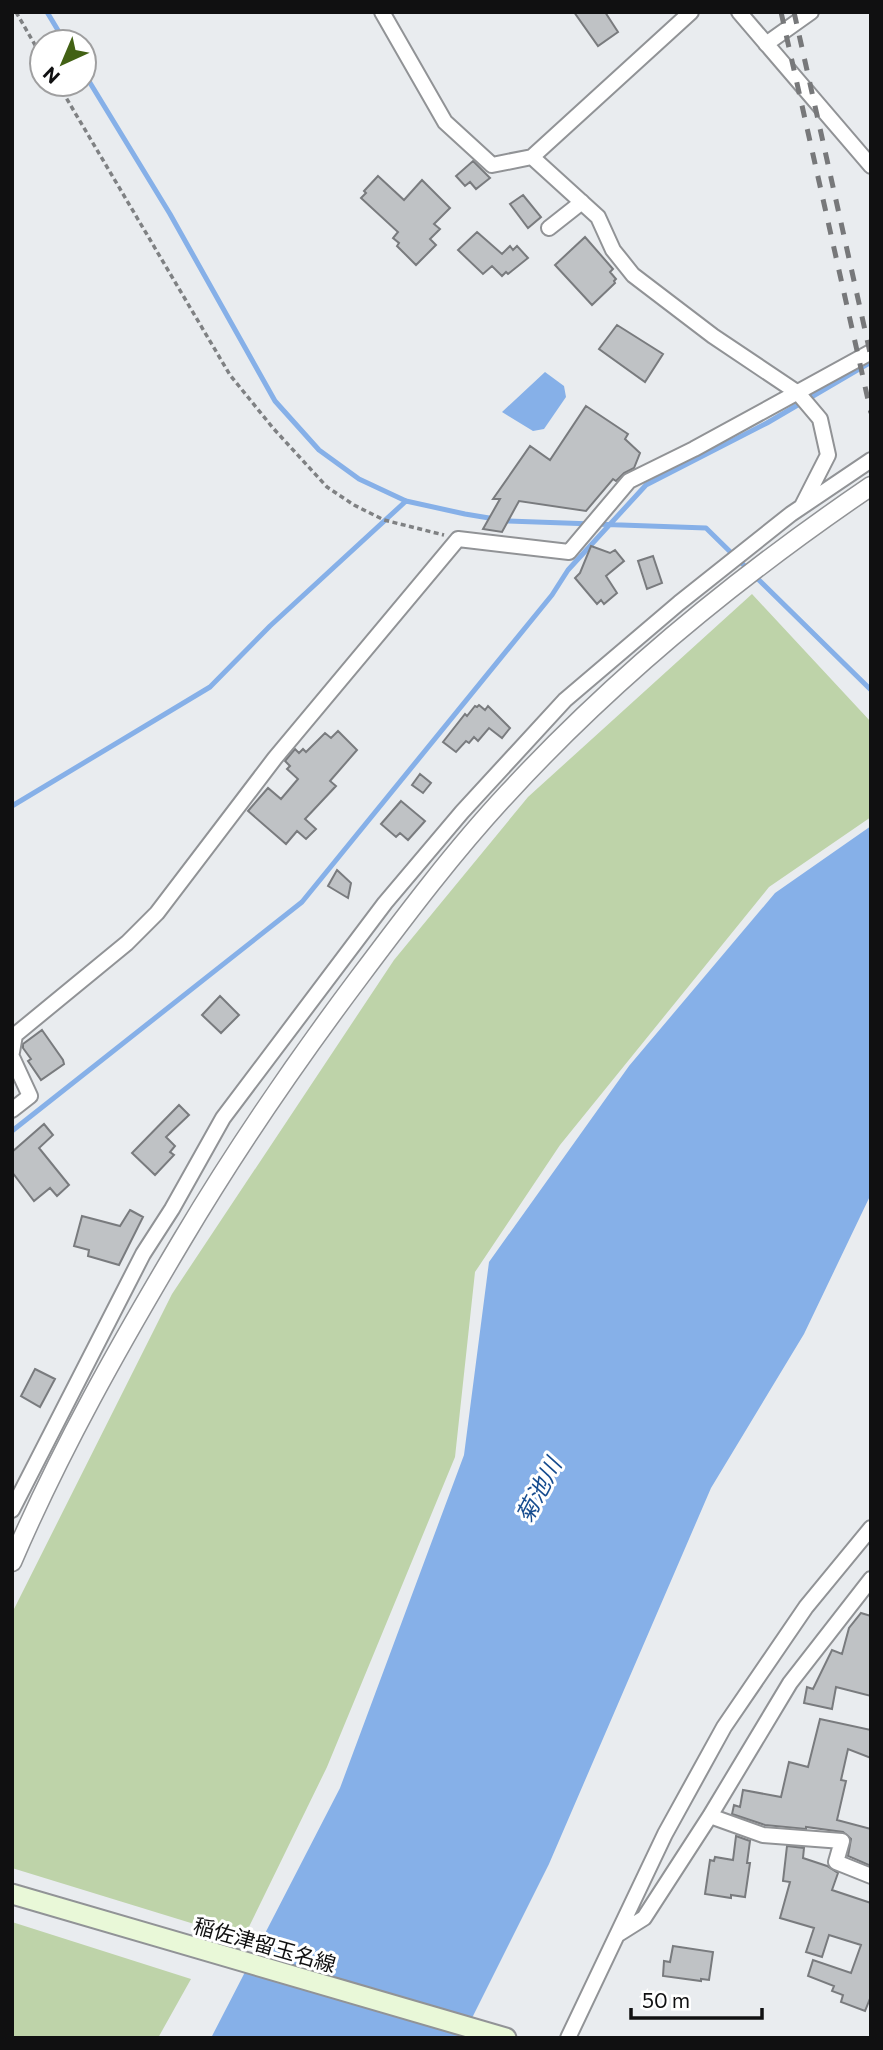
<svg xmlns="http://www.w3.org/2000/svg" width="883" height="2050" font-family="Commissioner,'Noto Sans JP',sans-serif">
<rect width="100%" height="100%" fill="#e9ecef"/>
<path fill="#bed3a9" d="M752,594L871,722V817L769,887L560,1145L475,1272L455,1457L327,1767L243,1939L12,1868V1613L172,1294L394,960L528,797Z
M12,1922L191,1979L158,2038H12Z"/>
<path fill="#86b0e8" d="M545,372L564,386L566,397L544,429L533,431L502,412Z
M871,826V1194L804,1334L711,1488L549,1864L462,2038H211L340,1788L464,1455L489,1262L629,1066L775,893Z"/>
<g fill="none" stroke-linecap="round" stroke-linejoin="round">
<path stroke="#86b0e8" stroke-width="5" d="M47,12L65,42
M84,73L170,214L275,401L319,450L359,479L406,501L465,514L507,521L706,528L871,690
M12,806L210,687L270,626L406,501
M12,1131L302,902L552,595L568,570L646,485L767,423L871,362"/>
</g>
<path fill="#bfc2c5" stroke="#797b7e" stroke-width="2" d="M574,12H605L618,32L598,46Z
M473,161L490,178L476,189L470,182L465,186L456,176Z
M378,176L404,200L422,180L450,208L434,224L440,229L430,239L436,245L416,265L397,246L399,243L393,238L398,232L361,198L366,193L364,191Z
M523,195L541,217L528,228L510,204Z
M477,232L502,254L510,246L513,250L517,246L528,258L508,274L506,272L502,276L492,266L483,274L458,250Z
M585,237L613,269L610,272L616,279L614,281L615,283L592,305L555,265Z
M617,325L663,354L645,382L599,349Z
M586,406L628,434L625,439L640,453L634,468L624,473L616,481L613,479L586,511L519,501L502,532L483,529L500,499H493L530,446L550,460Z
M591,546L610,553L615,550L624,561L606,576L617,593L604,604L601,600L597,604L575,578L580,573Z
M653,556L662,583L647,589L638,561Z
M479,705L485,710L488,706L510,728L502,738L489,728L478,741L474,737L469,743L466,741L456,752L443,742L465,714L467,716L475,706L477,707Z
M338,731L357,750L330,781L336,786L305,819L316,829L306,839L297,831L286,844L248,811L268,788L281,799L298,779L287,769L290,766L285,761L295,749L299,753L303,749L306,752L325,733L331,738Z
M420,774L431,783L423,793L412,785Z
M401,801L425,821L408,840L400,833L396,837L381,824Z
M337,870L351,883L348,898L328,886Z
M220,996L239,1015L221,1033L202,1015Z
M42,1030L63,1060L64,1064L41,1080L28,1061L31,1059L23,1048V1044Z
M179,1105L189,1115L166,1137L175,1146L170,1152L174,1155L155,1175L132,1153Z
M44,1124L53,1135L39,1148L69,1185L57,1196L50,1188L34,1201L12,1172V1152Z
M130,1210L143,1217L119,1265L88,1256L89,1250L74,1246L82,1216L120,1226Z
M35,1369L55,1379L40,1407L21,1396Z
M861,1613L871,1616V1696L836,1687L832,1709L804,1703L807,1687L813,1689L832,1650L842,1654L849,1628Z
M820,1719L871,1730V1758L848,1749L841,1780L846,1781L837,1820L871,1829V1866L848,1856L851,1839L843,1832L806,1827V1829L765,1825L732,1814L734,1805L740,1807L743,1790L781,1797L789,1762L808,1767Z
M736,1836L750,1841L747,1863H750L745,1897L731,1895V1898L705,1894L710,1860L714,1861L715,1857L733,1860Z
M787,1846L804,1848L803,1858L827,1866L838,1873L832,1890L871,1903V1996L865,2011L841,2002L843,1995L832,1991L834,1986L808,1976L813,1960L851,1973L861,1945L829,1935L822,1957L806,1952L814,1928L780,1918L790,1882L783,1881Z
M673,1946L713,1952L709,1980L701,1979V1981L663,1976L664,1961L670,1962Z"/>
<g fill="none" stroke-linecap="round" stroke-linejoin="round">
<defs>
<path id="minor" d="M382,12L445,122L492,165L532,157L691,12
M739,12L871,166
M766,44L811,12
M532,157L598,217L613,250L633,275L713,336L798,393L820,419L828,455L802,506
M549,228L582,202
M12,1052L15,1035L127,943L157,913L275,758L458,539L569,552L629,481L694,449L871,352
M12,1057L30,1096L12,1110
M12,1510L143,1254L172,1209L223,1118L385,903L462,812L565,700L679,603L791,514L871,460
M710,1816L763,1835L842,1841L836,1862L871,1876
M617,1935L644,1918L710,1816L790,1683L871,1579
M568,2038L665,1834L724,1727L806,1607L871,1528"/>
<path id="tertiary" d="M12,1562C60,1450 120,1344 182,1240C236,1149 295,1063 358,979C406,915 454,851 508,793C615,677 740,575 871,486"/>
<path id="secondary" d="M12,1894L506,2038"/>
</defs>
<use href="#minor" stroke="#919396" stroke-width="18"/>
<use href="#tertiary" stroke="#919396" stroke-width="21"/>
<use href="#secondary" stroke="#919396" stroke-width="23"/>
<path stroke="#7f8183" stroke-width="3.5" stroke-dasharray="5 3.5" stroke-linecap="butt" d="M16,12L42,57
M58,84L230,375L273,428L327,487L354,505L384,520L444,535"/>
<use href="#minor" stroke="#fff" stroke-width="14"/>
<use href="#tertiary" stroke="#fff" stroke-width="18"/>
<use href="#secondary" stroke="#e9f8d8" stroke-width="19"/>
<path stroke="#77787a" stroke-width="5" stroke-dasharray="12 12" stroke-linecap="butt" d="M781,12L871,413
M794,12L871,357"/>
</g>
<g text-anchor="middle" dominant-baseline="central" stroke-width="6" stroke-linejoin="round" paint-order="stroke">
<g font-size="21" fill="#101011" stroke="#fff">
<text transform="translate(265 1944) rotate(16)">稲佐津留玉名線</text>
</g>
<g font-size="23" font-style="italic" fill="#164c8f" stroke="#fff">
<text transform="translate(538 1490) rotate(-62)">菊池川</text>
</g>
</g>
<rect width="883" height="2050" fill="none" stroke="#101011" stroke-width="28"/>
<g transform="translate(63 63) rotate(224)"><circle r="33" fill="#ffffff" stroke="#9f9fa0" stroke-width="2"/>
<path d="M0-5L12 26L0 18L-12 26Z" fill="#426114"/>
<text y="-10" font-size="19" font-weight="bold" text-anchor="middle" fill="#101011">N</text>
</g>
<path d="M631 2008v10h131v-10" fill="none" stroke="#101011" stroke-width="3.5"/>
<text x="642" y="2008" font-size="21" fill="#101011" stroke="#ffffff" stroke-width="5" paint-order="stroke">50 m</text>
</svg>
